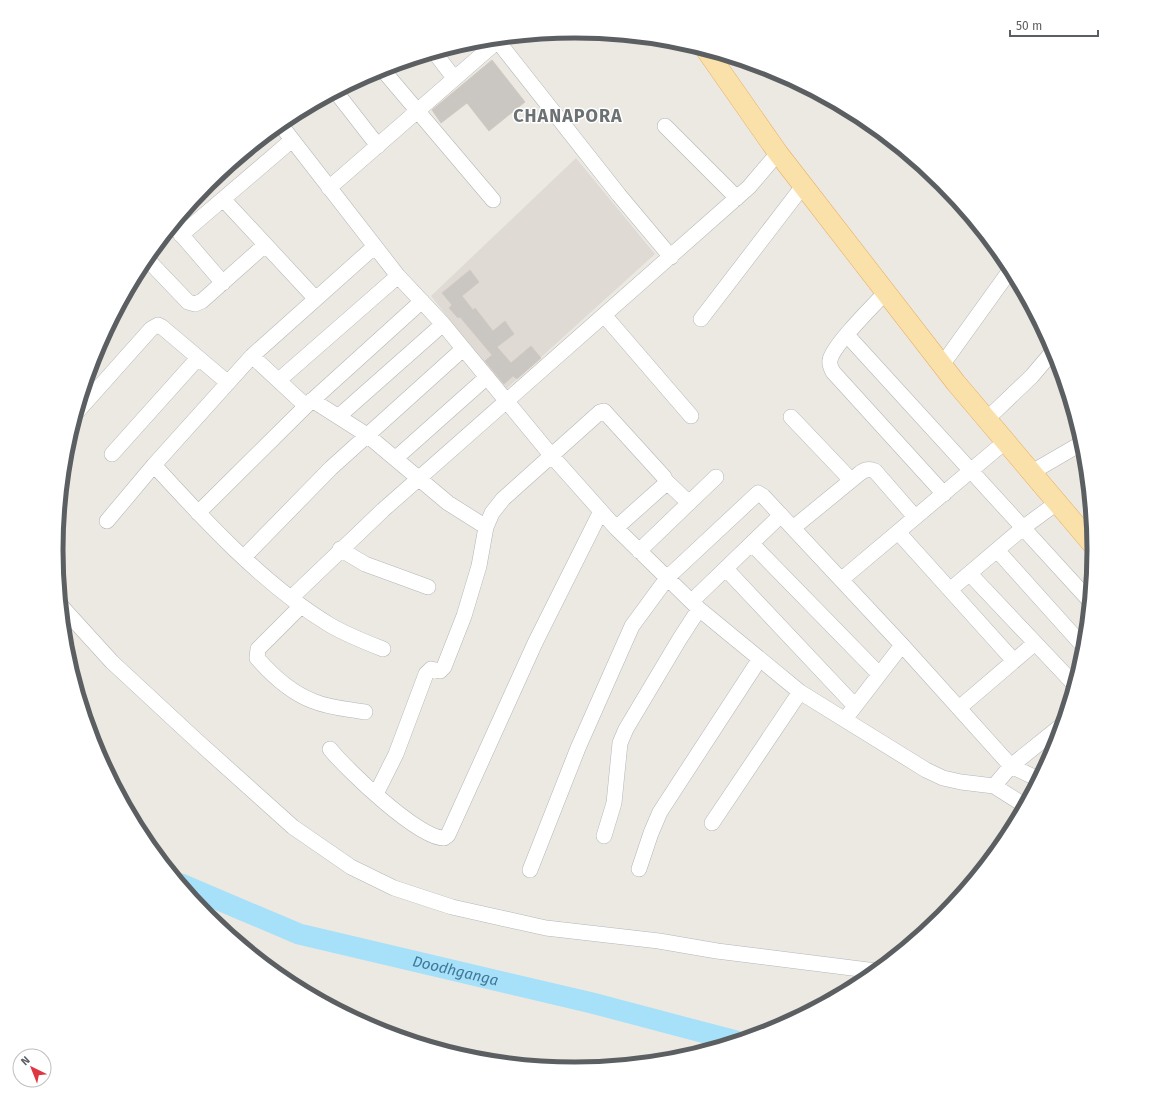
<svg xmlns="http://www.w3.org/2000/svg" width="1150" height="1100" font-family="'Fira Sans',sans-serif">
<rect width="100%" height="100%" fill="#ece9e2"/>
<path fill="#dfdad4" d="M576,158L655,254L505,390L431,296Z"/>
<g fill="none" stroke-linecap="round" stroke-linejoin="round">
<path stroke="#a6e1f9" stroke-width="21" id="s1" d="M181,884L299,934L592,1003L736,1041"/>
</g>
<path fill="#cac6c2" stroke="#d1cac1" d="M492,60L525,102L489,131L467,103L441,123L432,110Z
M470,270L479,282L462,296L473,310L475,308L493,331L505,321L514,334L497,347L511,363L531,346L541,358L517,379L513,376L504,384L485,361L492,355L460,317L458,318L449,308L452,305L442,293Z"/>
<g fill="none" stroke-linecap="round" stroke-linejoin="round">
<defs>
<path id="minor" d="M496,39L619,195L671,257
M435,53L454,78
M382,69L493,200
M336,92L378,146
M280,124L398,276L443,324L551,455L616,528L699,609L800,692L926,770L943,778L961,782L994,786L1024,805
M665,126L737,198
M329,188L501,38
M223,199L315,298
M173,225L223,283
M181,235L292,140
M146,258L188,302L195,304L202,301L265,245
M886,292C874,305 833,345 830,360C829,364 831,368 833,372L944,494
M604,315L691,416
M701,319L803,186
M847,335L1089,600
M252,356L306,406
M942,365L1011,269
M279,380L398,276
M312,400L367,435L448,503L486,527
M77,412L151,329L158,325L162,327L227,382
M339,416L443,324
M791,417L851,480
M987,419L1032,376L1054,350
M112,454L198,358
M396,458L487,377
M154,465C205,521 265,586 330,625C347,635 365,642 383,649
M1032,472L1082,443
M666,481L689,503
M198,513L306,406L422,301
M107,521L154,465L252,356L374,247
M793,528L859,474C864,470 868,468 875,471L915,517
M898,532L1014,661
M753,545L879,674
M340,549L365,564L428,587
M997,550L1084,647
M639,551L716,477
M244,557L331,468L463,349
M726,569L855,706
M970,574L1074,684
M842,579L1006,441
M951,589L1024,527L1058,502
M291,598L383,510L749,187L778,153
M692,601L781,515
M301,606L258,649L257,658C271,674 292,693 313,701C329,708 348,709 365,712
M62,607L112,662L195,739L293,827L351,867L394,888L452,907L546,928L659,941L717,951L876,971
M959,708L1035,643
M849,714L902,645
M330,749C346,769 419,839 444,838L448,835L535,643L601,511
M994,786L1011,766L1062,725
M376,794L396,754L426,674L431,669L440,671L444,667L464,616L479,566L486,527L492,513L503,499L600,412L604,411L664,477L666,481L663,486L616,528
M712,823L800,692
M604,836L614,803L620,743L626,729L679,640L699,609
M639,869L651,833L660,812L759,660
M530,870L578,748L632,626L668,577L758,493L763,496L902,645L1011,766L1038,779"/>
<path id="major" d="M706,50L778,153L956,383L1093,545"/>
</defs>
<use href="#minor" stroke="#b3b6b9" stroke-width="16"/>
<use href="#major" stroke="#e8ae60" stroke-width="21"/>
<use href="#minor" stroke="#fff" stroke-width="15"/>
<use href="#major" stroke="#fae1aa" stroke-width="20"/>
</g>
<g text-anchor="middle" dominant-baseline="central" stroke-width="3" stroke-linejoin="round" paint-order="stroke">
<g font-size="15" font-style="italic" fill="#3f7799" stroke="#fff">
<text stroke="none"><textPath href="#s1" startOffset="289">Doodhganga</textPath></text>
</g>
<g font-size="18" font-weight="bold" letter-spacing="1" fill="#6c7174" stroke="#fff">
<text x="568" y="116">CHANAPORA</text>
</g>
</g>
<path d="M0 0H1150V1100H0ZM63 550a512 512 0 1 1 1024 0a512 512 0 1 1-1024 0Z" fill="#fff" fill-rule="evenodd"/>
<path fill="none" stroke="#5b5f62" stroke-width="5" d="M63 550a512 512 0 1 1 1024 0a512 512 0 1 1-1024 0Z"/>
<g transform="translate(32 1068) rotate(317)"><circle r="19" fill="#ffffff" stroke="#bdbfc0"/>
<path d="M0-3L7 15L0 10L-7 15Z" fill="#de3742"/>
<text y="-6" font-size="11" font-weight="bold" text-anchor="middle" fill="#5b5f62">N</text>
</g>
<path d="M1010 30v6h88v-6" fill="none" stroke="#5b5f62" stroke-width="2"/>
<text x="1016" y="30" font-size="12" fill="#5b5f62" stroke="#ffffff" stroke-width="3" paint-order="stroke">50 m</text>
</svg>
